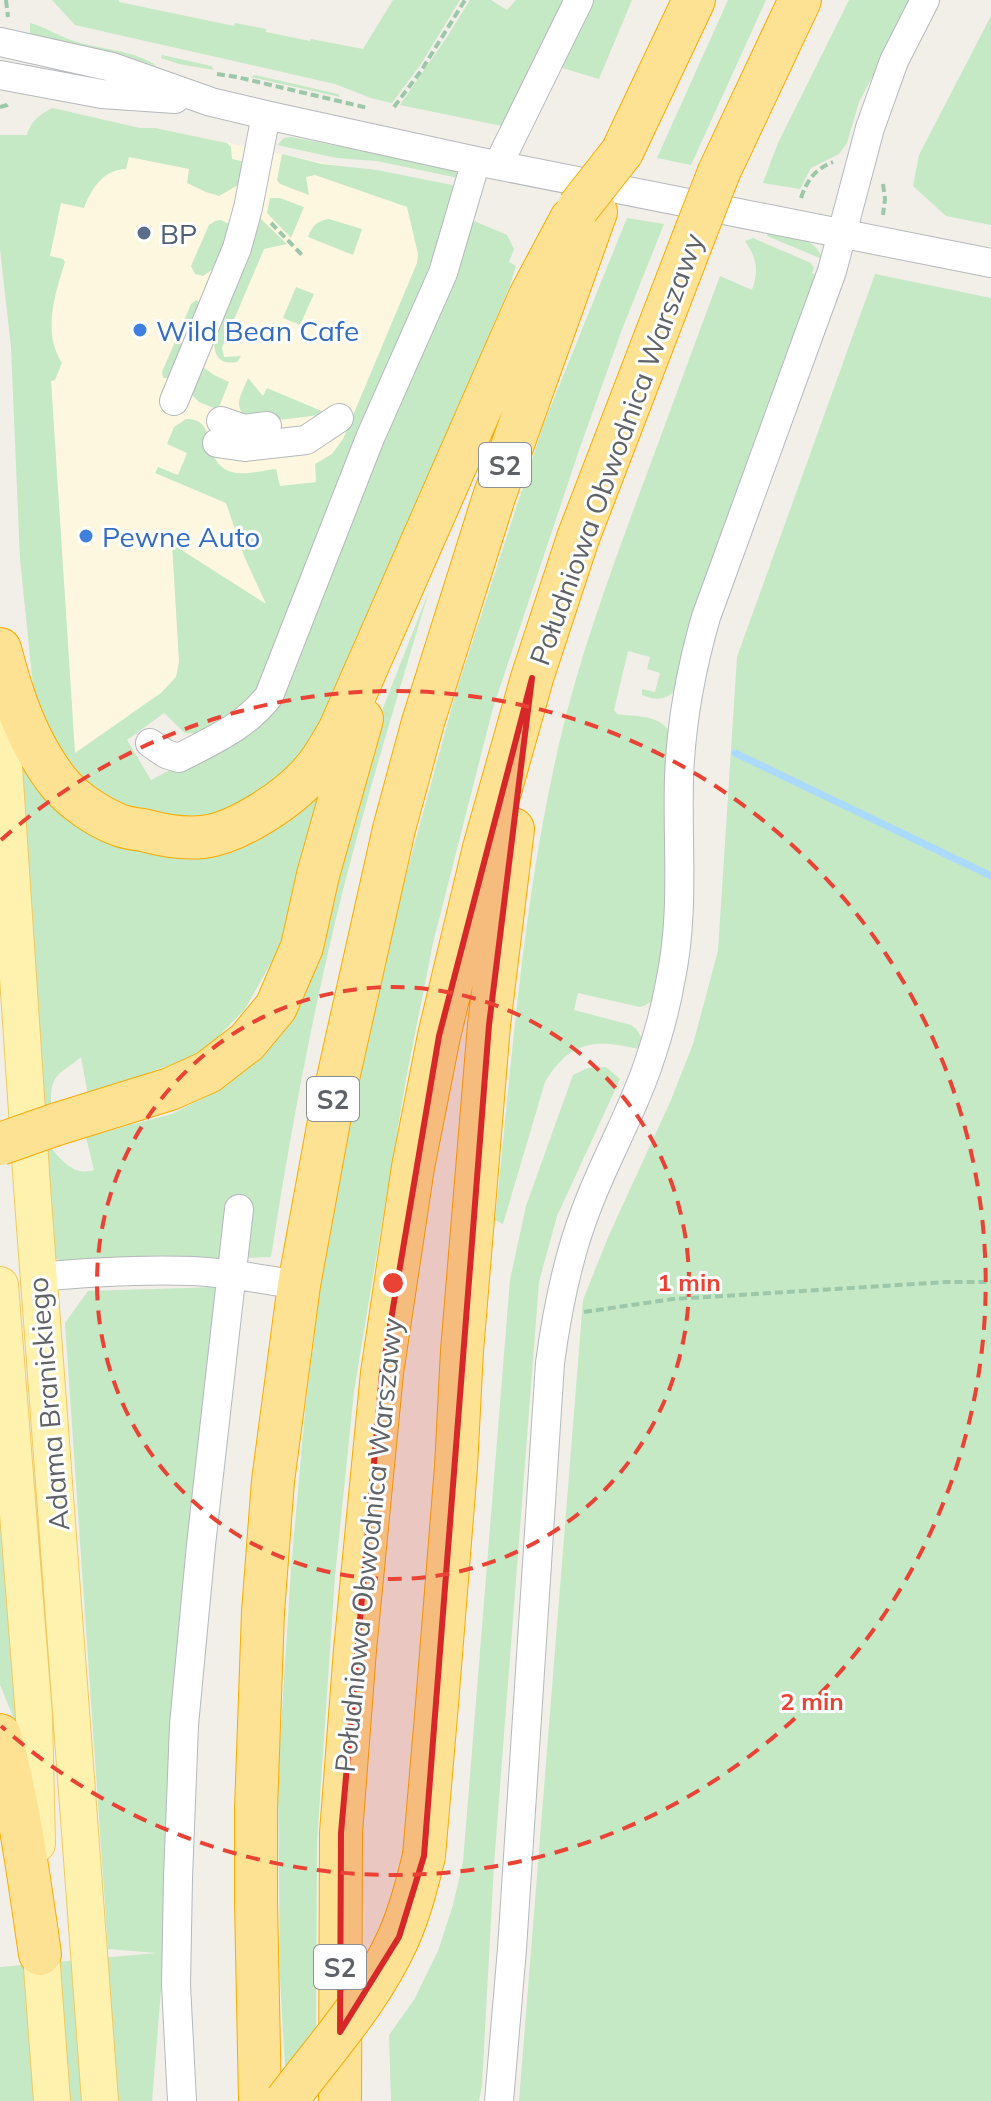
<svg xmlns="http://www.w3.org/2000/svg" width="991" height="2101" font-family="Mulish,sans-serif">
<rect width="100%" height="100%" fill="#f1efe8"/>
<path fill="#fef7e0" d="M53,108L140,128H155L456,190L307,536L244,556L267,605L179,662L176,677L161,693L75,753L51,381L28,127L49,109Z"/>
<path fill="#c5e8c5" d="M52,0H119V2L234,26L235,23L266,29V32L310,41L311,39L363,49L393,0H460L421,64L392,103L371,98L335,84L75,25Z
M470,0H491L507,10L516,0H571L507,127L400,105L447,37Z
M587,0H632L599,79L556,66Z
M728,0H766L691,165L657,158Z
M849,0H913L859,102L847,143L839,154L811,168L800,189L763,183L778,143Z
M991,16V225L946,216L913,186L919,155Z
M30,23C46,27 56,35 71,40C99,50 133,49 157,66L117,55L30,35Z
M162,55L211,66L214,70L179,64L161,58Z
M255,75L338,94L340,97L251,77Z
M53,108L140,128H155L227,143L231,147L232,159L246,162L238,185L219,196L206,192L187,183L189,169L129,157L126,169C104,169 91,189 84,208L61,203L50,256L63,259L65,262C55,294 42,332 62,363L55,380L51,381L75,753L161,693L176,677L179,662L172,544L266,604L244,556L226,503L155,473L158,467L178,475L187,453L167,444L174,427L186,419C221,419 199,462 232,472C245,476 263,470 276,469L280,486L316,482L315,464L332,454L343,439L417,263L418,254L407,207L315,175L306,177L309,195L280,184L277,180L282,154L322,164L377,170L462,187L253,706L206,734L185,733L164,713L127,740L151,780L235,736L262,715L467,218L507,235L514,249L509,262L516,266L509,288L312,750L247,809L186,820L131,809L105,797L81,780L39,721L33,686L20,559L11,347L0,249V135H27C29,123 42,112 53,108Z
M291,137L456,169L458,178L377,161L337,158L277,145L284,138Z
M270,198H280L304,207L291,238L267,213Z
M258,216L287,244L264,249L222,348L224,357L241,356L237,362C213,366 213,347 215,330Z
M627,218L664,224L621,332L577,456L493,708L433,943L406,1079L354,1391L335,1576L317,1842L316,2029L285,2067L280,1978L278,1776L291,1569L305,1412L327,1232L383,959L457,689L543,426Z
M329,219L362,229L353,255L308,237C313,225 317,221 329,219Z
M221,220L231,225L217,266L203,276L195,274L191,266L209,225L215,221Z
M768,233C787,237 817,236 822,259L767,236Z
M753,238L811,263L814,268L812,273L819,276L676,690C666,700 656,701 642,695V689L655,692L660,673L647,669L650,657L628,651L614,710L617,714C635,717 658,714 669,731L667,939L653,1000L644,1006L640,1007L578,993L574,1010L631,1025L636,1029L644,1041L642,1050C597,1039 571,1039 545,1082L503,1224L495,1220C512,1060 523,898 560,740C580,655 610,574 640,492C667,420 693,348 720,276L752,290C759,271 757,258 745,241Z
M875,274L991,298V2101H519L583,1300L609,1235L671,1100L693,1044L718,951L737,657Z
M296,287L314,294L300,325L283,318Z
M196,300L200,303L169,378H163L162,372L191,304Z
M203,367L214,375L229,382L219,407L216,409L199,402L190,393Z
M248,378L263,396L267,388L324,412L320,415L254,423C231,407 239,401 248,378Z
M429,591C399,691 368,792 342,894C312,1014 290,1135 271,1257L69,1264L53,1257L43,1150L51,1148C63,1162 74,1176 94,1170L86,1137L172,1114L223,1088L257,1062L282,1034L296,1010L376,726Z
M19,753L148,846L326,777L287,927L275,956L245,1009L210,1045L186,1059L88,1095L81,1057C60,1075 50,1072 51,1105L41,1107Z
M606,1067L620,1079L557,1216L539,1282L494,1864L482,2085L479,2101H391L389,2035L414,2000L438,1951L453,1905L463,1862L510,1280L526,1206L573,1075L588,1068Z
M218,1287L152,2101H0V1967L157,1953L108,1949L65,1323L88,1291Z
M0,1495L9,1627L20,1733L0,1685Z"/>
<g fill="none" stroke-linecap="round" stroke-linejoin="round">
<path stroke="#aadaff" stroke-width="7" d="M735,753L991,876"/>
<defs>
<path id="minor" d="M0,42L112,67L211,102L266,115L476,161L991,263
M0,75L102,94L175,99
M498,165L579,0
M174,401L237,248L248,208L266,115
M221,421L244,429L267,426
M217,443L244,447L306,440L339,418
M150,743L166,754L179,758C213,740 245,727 269,696L370,438L443,273L476,161
M38,1277C90,1272 142,1269 194,1271C229,1273 264,1279 299,1285
M182,2101L176,1985L178,1878L184,1725L201,1545L239,1209
M499,2101L512,1949L550,1363C557,1311 567,1259 586,1210C604,1161 631,1115 648,1065C657,1039 665,1011 670,983C685,914 677,847 679,778C681,723 691,669 706,617L832,271L870,128L894,61L925,0"/>
<path id="major" d="M0,706L32,1187L100,2101
M0,1285L34,1716L37,1844
M39,1927L52,2101"/>
<path id="highway" d="M622,152L694,0
M719,172L800,0
M0,649C12,696 28,744 59,783C73,800 98,817 119,825C126,828 135,829 143,830C161,835 184,839 203,837C238,833 290,798 312,772C323,760 331,744 339,731L530,296L571,219
M54,1125L170,1089L208,1072L247,1042L276,1007L302,947L318,875L362,719
M0,1735C20,1806 29,1880 40,1954
M424,1856L437,1704L456,1467L462,1351L489,1025L513,829
M260,2101L256,1901V1809L263,1612L273,1481L299,1285L332,1105L394,829L423,722L494,497L596,212
M340,2101L341,1833L355,1650L382,1373L413,1167L439,1036L484,848L532,678L578,538L696,231"/>
</defs>
<use href="#minor" stroke="#b5b8bc" stroke-width="30"/>
<use href="#major" stroke="#f2c960" stroke-width="38"/>
<use href="#highway" stroke="#f9ab00" stroke-width="44"/>
<path stroke="#9cc7a9" stroke-width="4" stroke-dasharray="8 4" stroke-linecap="butt" d="M6,0L8,17
M217,74L237,77L368,108
M0,107L7,105L10,102
M394,107L421,71L465,0
M883,184L885,199L883,215
M801,198C807,180 815,169 833,162
M271,223L303,256
M584,1312L673,1299L946,1282H991"/>
<use href="#minor" stroke="#fff" stroke-width="28"/>
<use href="#major" stroke="#fff2af" stroke-width="36"/>
<use href="#highway" stroke="#fde293" stroke-width="42"/>
<defs>
<path id="highway-bridge" d="M578,208L622,152
M696,231L719,172
M0,1144L54,1125
M286,2101C326,2048 371,1999 398,1939C410,1912 417,1884 424,1856"/>
</defs>
<use href="#highway-bridge" stroke="#f9ab00" stroke-width="44" stroke-linecap="butt"/>
<use href="#highway-bridge" stroke="#fde293" stroke-width="42"/>
</g>
<path fill="#d62828" fill-opacity="0.2" stroke="#d62828" stroke-width="6" stroke-linejoin="round" d="M532,678L489,1025L424,1856L399,1937L340,2032L341,1833L382,1373L439,1036Z"/>
<g fill="none" stroke="#ea4335" stroke-width="4" stroke-dasharray="14 10">
<circle cx="393" cy="1283" r="296"/>
<path d="M1 840A592 592 0 1 1 1 1726"/>
</g>
<circle fill="#5c6f8a" stroke="#fff" stroke-width="3" cx="144" cy="233" r="8"/>
<g fill="#3f7fe0" stroke="#fff" stroke-width="3">
<circle cx="140" cy="330" r="8"/>
<circle cx="86" cy="536" r="8"/>
</g>
<g text-anchor="middle" dominant-baseline="central" stroke-width="6" stroke-linejoin="round" paint-order="stroke">
<g fill="#fff" stroke="#8f9295" stroke-width="2">
<rect x="479" y="443" width="52" height="44" rx="6"/>
<rect x="307" y="1077" width="52" height="44" rx="6"/>
<rect x="314" y="1945" width="52" height="44" rx="6"/>
</g>
<g font-size="26" font-weight="bold" fill="#5f6368">
<text x="505" y="465">S2</text>
<text x="333" y="1099">S2</text>
<text x="340" y="1967">S2</text>
</g>
<g font-size="28" fill="#4e5e75" stroke="#fff" text-anchor="start">
<text x="160" y="233">BP</text>
</g>
<g font-size="28" fill="#366cbe" stroke="#fff" text-anchor="start">
<text x="156" y="330">Wild Bean Cafe</text>
<text x="102" y="536">Pewne Auto</text>
</g>
<g font-size="28" fill="#5f6368" stroke="#fff">
<text transform="translate(616 449) rotate(-70)">Południowa Obwodnica Warszawy</text>
<text transform="translate(48 1404) rotate(-95)">Adama Branickiego</text>
<text transform="translate(368 1545) rotate(-84)">Południowa Obwodnica Warszawy</text>
</g>
</g>
<circle cx="393" cy="1283" r="12" fill="#ea4335" stroke="#fff" stroke-width="4"/>
<g font-size="24" text-anchor="middle" font-weight="bold" fill="#ea4335" stroke="#fff" stroke-width="6" stroke-linejoin="round" paint-order="stroke">
<text x="689" y="1291">1 min</text>
<text x="812" y="1710">2 min</text>
</g>
</svg>
